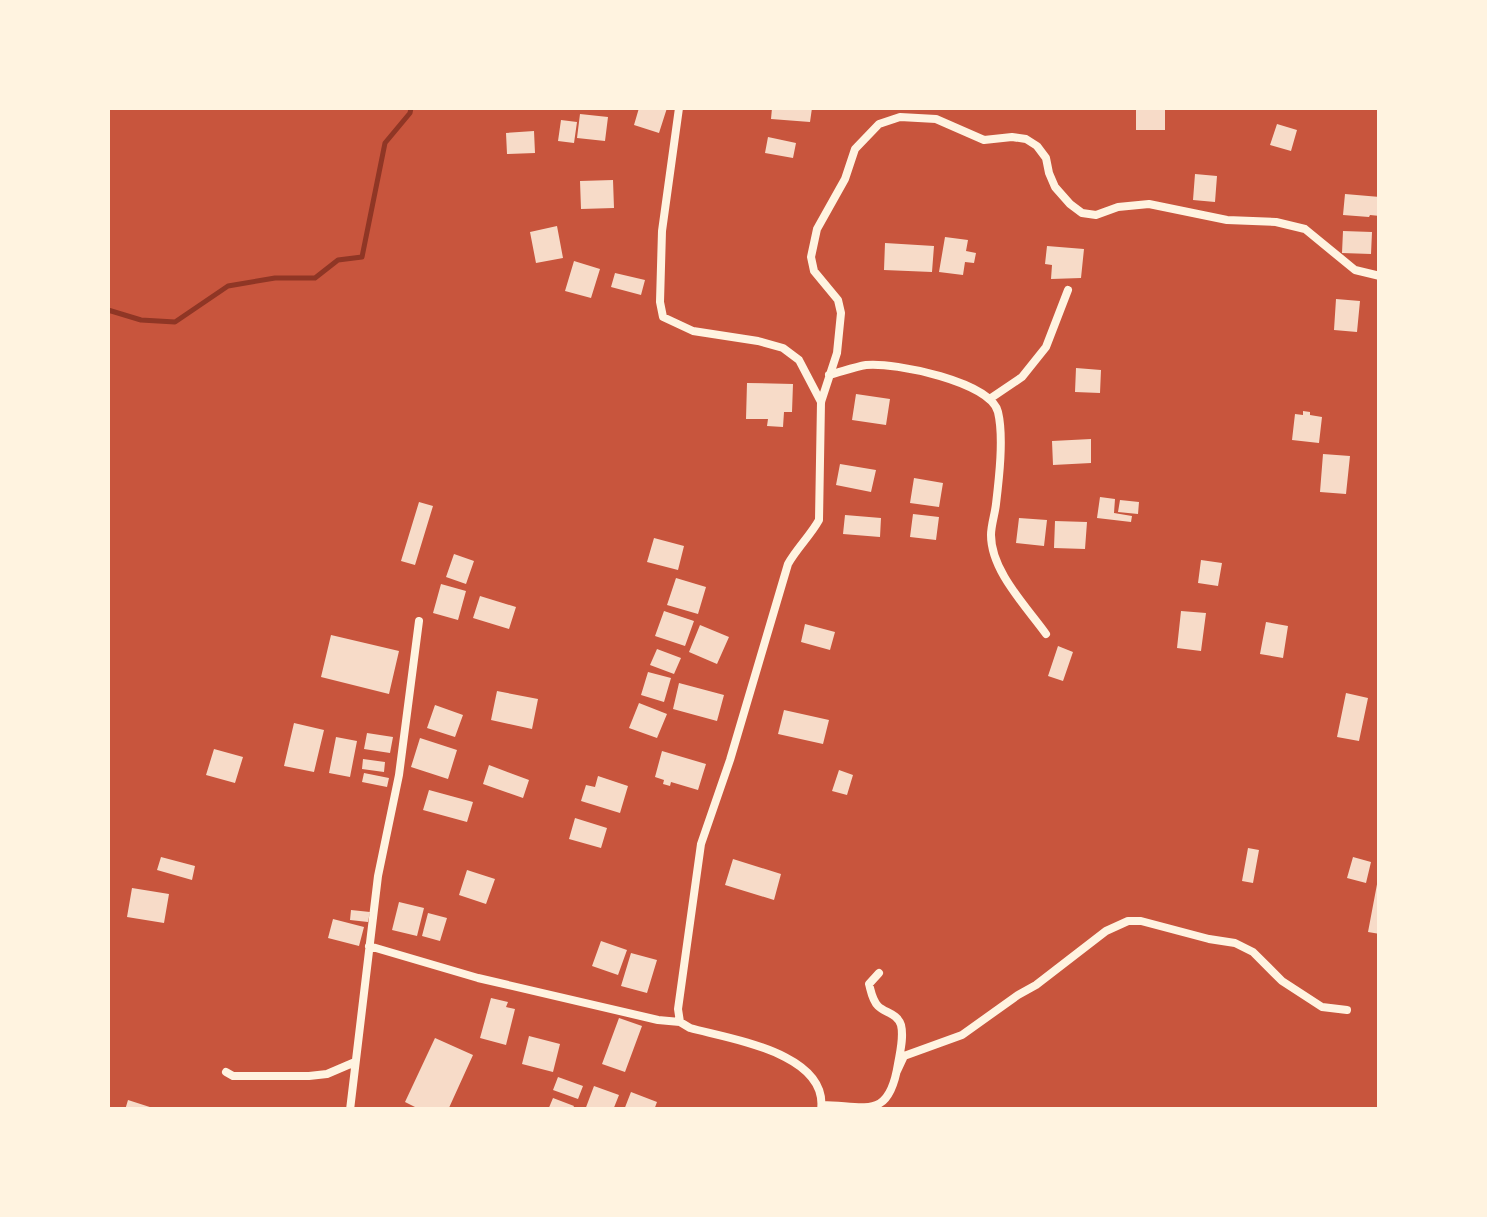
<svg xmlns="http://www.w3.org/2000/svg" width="1487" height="1217" font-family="'Varela Round',sans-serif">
<rect width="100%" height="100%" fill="#c8553d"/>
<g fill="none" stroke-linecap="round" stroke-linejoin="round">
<path stroke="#8f3625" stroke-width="5" d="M108,310L141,320L175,322L228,286L275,278H315L338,260L362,257L385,143L410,113L411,108"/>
</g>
<path fill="#f7dbc8" d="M639,108H667L659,133L634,125Z
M772,108H812L810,122L771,119Z
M1136,108H1165V130H1136Z
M580,114L608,117L605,141L577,138Z
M561,120L577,122L574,143L558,141Z
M1277,124L1297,130L1291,151L1270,145Z
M534,131L535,153L507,154L506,133Z
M768,137L796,143L793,158L765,153Z
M1195,174L1217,176L1215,202L1193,200Z
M613,180L614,208L581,209L580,181Z
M1345,194L1380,197V216L1370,215L1369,217L1343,215Z
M557,226L563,258L536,263L530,232Z
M1343,231L1372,232L1371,254L1342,253Z
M945,237L968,240L966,251L976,253L974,263L965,262L963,275L939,272Z
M885,243L934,246L932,272L884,270Z
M1047,246L1084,249L1081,278L1051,279L1052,265L1045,264Z
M574,261L600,269L591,298L565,291Z
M615,273L645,280L641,295L611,287Z
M1336,299L1360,301L1357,332L1334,330Z
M1076,368L1101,370L1100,393L1075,392Z
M747,383L793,384L792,412H784L783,427L767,426L768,419H746Z
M856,394L890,399L886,425L852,420Z
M1303,411L1310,412V415L1322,417L1319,443L1292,440L1295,414L1303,415Z
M1091,439V463L1053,465L1052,441Z
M1323,454L1350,456L1346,494L1320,492Z
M840,464L876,470L871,492L836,485Z
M914,478L943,483L939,507L910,503Z
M1100,497L1115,499L1114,513L1132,516L1131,522L1097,518Z
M1120,500L1139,502L1138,514L1118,512Z
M419,502L433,506L415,565L401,561Z
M913,514L939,517L936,540L910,537Z
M845,515L881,518L880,537L843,534Z
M1019,518L1047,520L1044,546L1016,543Z
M1055,521L1087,522L1085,549L1054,548Z
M654,538L684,546L678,570L647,562Z
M454,554L474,561L466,584L446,577Z
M1201,560L1222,563L1218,586L1198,583Z
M676,578L706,587L698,614L667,605Z
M441,584L466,591L458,620L433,613Z
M480,596L516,607L509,629L473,618Z
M664,611L694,621L685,646L655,636Z
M1181,611L1206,613L1201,651L1177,648Z
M1266,622L1288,626L1283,658L1260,654Z
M805,624L835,632L830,650L801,642Z
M700,625L729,637L717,664L689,652Z
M331,635L399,651L389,694L321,677Z
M1058,646L1073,652L1063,681L1048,676Z
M657,649L681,658L674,674L650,665Z
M648,672L671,678L664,702L641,695Z
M679,683L724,695L717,721L673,709Z
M497,691L538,699L532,729L491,720Z
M1346,693L1368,698L1359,741L1337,737Z
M639,703L667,714L657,738L629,728Z
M435,705L463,715L455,737L427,728Z
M784,710L829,720L823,744L778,734Z
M294,723L324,730L314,772L284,766Z
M367,733L393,737L390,753L364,749Z
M336,737L357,741L350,777L329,773Z
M420,738L457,750L448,779L411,767Z
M214,749L243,757L235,783L206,775Z
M662,751L706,764L698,790L671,782L670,786L663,784L664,780L655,777Z
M363,759L385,762L384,772L362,769Z
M489,765L529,780L523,798L483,784Z
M839,770L853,775L847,795L832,791Z
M364,773L389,778L387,787L362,782Z
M598,776L628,786L620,813L581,801L586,785L595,787Z
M429,790L473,802L467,822L423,810Z
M575,818L607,828L601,848L569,839Z
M1248,848L1259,850L1253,883L1242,881Z
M161,857L195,866L192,880L157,870Z
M1353,857L1371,862L1366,883L1347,878Z
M733,859L781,874L774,900L725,885Z
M467,870L495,879L486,904L459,895Z
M1378,879H1380V934L1368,932Z
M132,888L169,894L164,923L127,917Z
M399,902L424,908L417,936L392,930Z
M351,910L370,912L368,922L350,920Z
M428,913L447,918L440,941L422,936Z
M333,919L364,927L359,946L328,938Z
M601,941L627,950L618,975L592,966Z
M631,953L657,960L647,993L621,986Z
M491,998L508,1002L506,1007L515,1009L506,1045L480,1038Z
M619,1018L642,1026L625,1072L602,1064Z
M529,1036L560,1044L553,1072L522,1064Z
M435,1038L473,1055L448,1110H421L405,1102Z
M558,1077L583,1086L578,1099L553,1090Z
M594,1086L619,1095L613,1110H585Z
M631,1092L657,1102L654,1110H624Z
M553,1098L574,1106L572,1110H548Z
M128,1100L156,1109V1110H125Z"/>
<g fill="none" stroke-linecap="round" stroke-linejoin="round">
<path stroke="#fff3e0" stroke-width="8" d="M679,108L662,231L660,302L663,317L693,331L758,341L783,348L799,360L821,402
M829,375C841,372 854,367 866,365C895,362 991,382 998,412C1004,437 999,479 996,504C995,514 991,525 991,535C991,571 1026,606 1046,634
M991,398L1022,377L1046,347L1068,290
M369,946L478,978L658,1020L680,1022
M897,1071L904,1056L962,1035L1018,995L1036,985L1106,931L1128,921H1141L1209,939L1235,943L1253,952L1282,981L1322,1007L1347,1010
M226,1072L233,1076H309L327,1074L355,1062
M823,1105C867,1106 889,1120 898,1064C900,1052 904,1037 901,1025C897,1013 885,1013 878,1006C872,1000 871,991 869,984L879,973
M350,1110L378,876L399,775L419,621
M821,1110C829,1053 730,1039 690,1028L680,1022L678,1009L701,844L730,760L788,564C797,548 810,536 819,520L821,402L837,353L841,313L838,300L814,271L811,257L817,229L845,179L855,149L879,124L900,117L936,119L984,140L1012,137L1026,139L1037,146L1046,158L1049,173L1055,187L1070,204L1082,213L1096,215L1118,207L1149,204L1227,220L1276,222L1305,229L1355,270L1380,276"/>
</g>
<rect width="1487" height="1217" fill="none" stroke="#fff3e0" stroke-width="220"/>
</svg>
